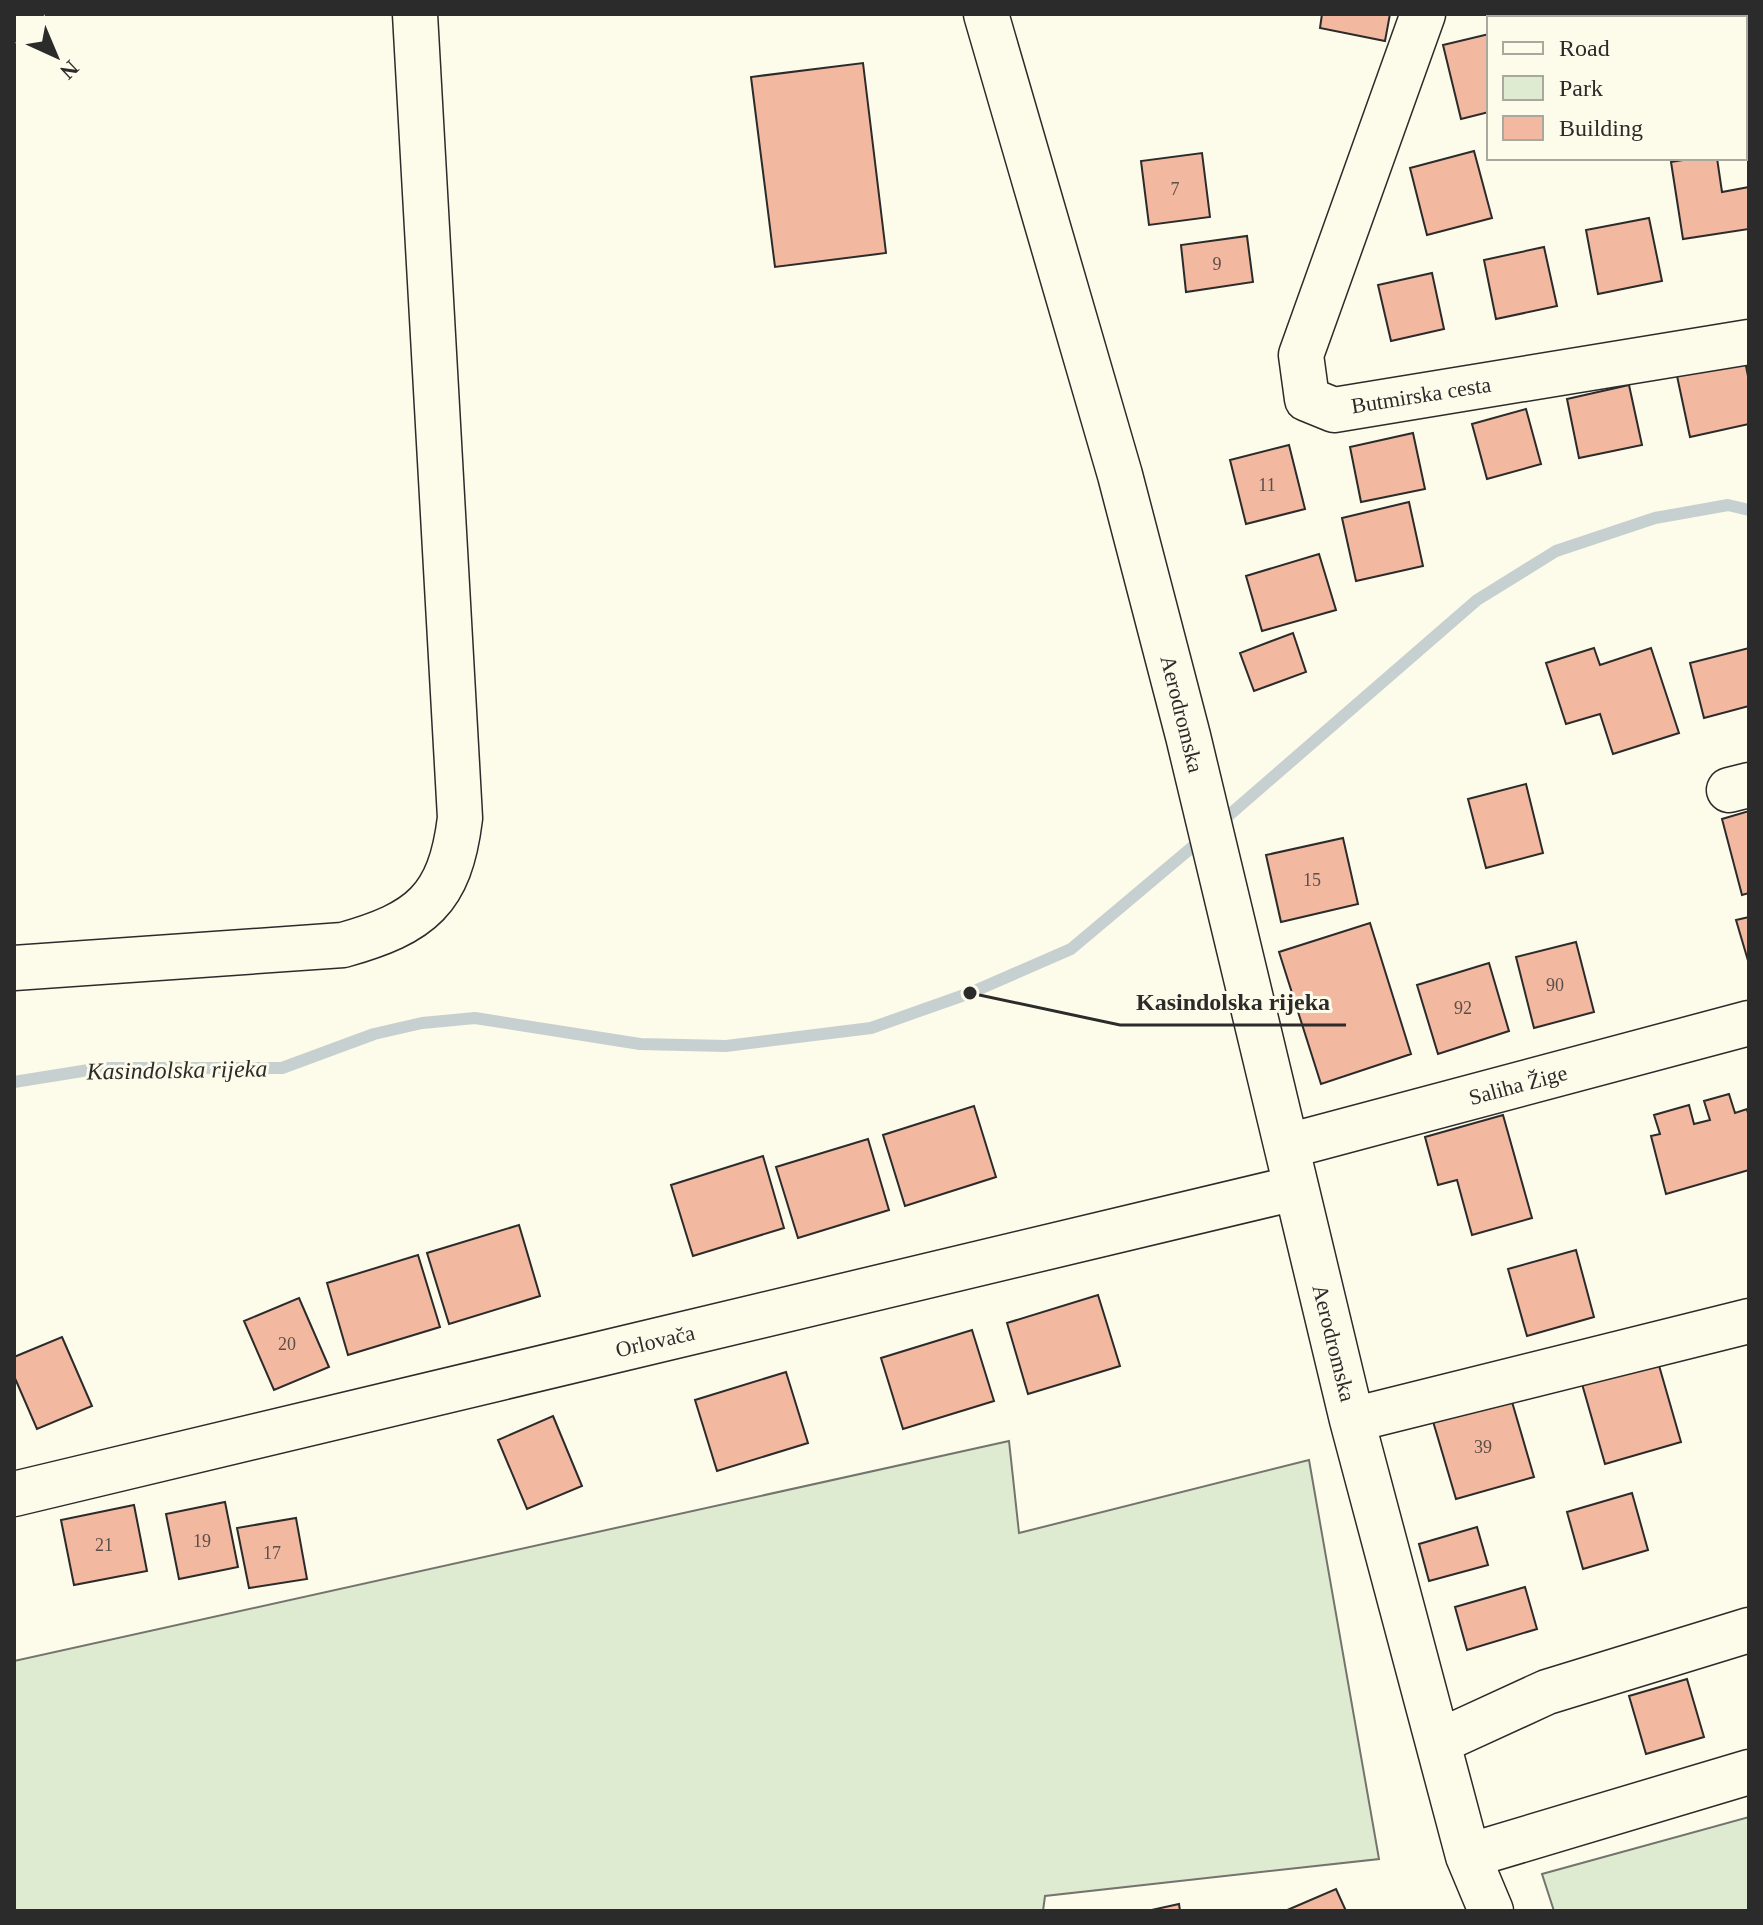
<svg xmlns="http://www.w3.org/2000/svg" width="1763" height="1925" font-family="'Times New Roman',serif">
<rect width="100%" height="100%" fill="#fdfbea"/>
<path fill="#deebd1" stroke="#74746e" stroke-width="2" d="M1009,1441L1019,1533L1309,1460L1379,1859L1045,1896L1043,1911H14V1661Z
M1749,1817V1911H1554L1542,1874Z"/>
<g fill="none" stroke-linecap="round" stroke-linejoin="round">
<path stroke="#c7d0d0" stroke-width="12" d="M1220,823L1477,600L1556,551L1655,518L1728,505L1749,510
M14,1082L101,1068H282L374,1034L422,1023L475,1018L640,1044L726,1046L871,1028L970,993L1071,949L1203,838"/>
</g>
<path fill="#f2b8a0" stroke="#2b2b2b" stroke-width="2" d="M1322,14H1390L1385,41L1320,28Z
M1615,14H1679L1680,18H1616Z
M1712,14H1749V60L1745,61V18H1713Z
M1489,34V112L1461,119L1443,45Z
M863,63L886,253L775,267L751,77Z
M1474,151L1492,218L1427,235L1410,168Z
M1202,153L1210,217L1149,225L1141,161Z
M1695,158H1717L1722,192L1749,187V229L1683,239L1671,162Z
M1649,218L1662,281L1598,294L1586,230Z
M1247,236L1253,282L1186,292L1181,245Z
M1544,247L1557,306L1496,319L1484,260Z
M1432,273L1444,329L1391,341L1378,285Z
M1745,361L1749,381V424L1690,437L1677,376Z
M1629,385L1642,445L1579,458L1567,399Z
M1526,409L1541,464L1487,479L1472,424Z
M1413,433L1425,489L1361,502L1350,447Z
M1289,445L1305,509L1246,524L1230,460Z
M1409,502L1423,566L1356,581L1342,518Z
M1319,554L1336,610L1262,631L1246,576Z
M1293,633L1306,672L1254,691L1240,653Z
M1594,648L1600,665L1651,648L1679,733L1613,754L1600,714L1566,724L1546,663Z
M1749,648V706L1704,718L1690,663Z
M1526,784L1543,853L1486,868L1468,799Z
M1749,811V893L1742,895L1722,819Z
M1343,838L1358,904L1281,922L1266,855Z
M1749,917V964L1736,920Z
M1370,923L1411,1054L1321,1084L1279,952Z
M1576,942L1594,1012L1534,1028L1516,957Z
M1489,963L1509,1031L1438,1054L1417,985Z
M1729,1094L1735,1113L1747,1109L1749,1117V1170L1666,1194L1651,1136L1660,1134L1654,1115L1689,1105L1694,1124L1710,1120L1704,1101Z
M974,1106L996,1177L905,1206L883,1135Z
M1503,1115L1532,1218L1472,1235L1457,1180L1438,1185L1425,1137Z
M868,1139L889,1210L798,1238L776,1167Z
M763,1156L784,1228L693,1256L671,1185Z
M519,1225L540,1296L449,1324L427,1253Z
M1576,1250L1594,1317L1527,1336L1508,1269Z
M418,1255L440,1327L348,1355L327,1283Z
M1098,1295L1120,1366L1028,1394L1007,1323Z
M299,1298L329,1367L274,1390L244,1321Z
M972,1330L994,1401L903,1429L881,1358Z
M62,1337L92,1406L37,1429L14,1376V1357Z
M1658,1362L1681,1442L1605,1464L1582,1384Z
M786,1372L808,1443L717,1471L695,1400Z
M1510,1395L1534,1477L1456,1499L1432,1418Z
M553,1416L582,1486L527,1509L498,1440Z
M1632,1493L1648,1550L1583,1569L1567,1512Z
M225,1502L238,1567L179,1579L166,1514Z
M134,1505L147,1571L74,1585L61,1520Z
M296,1518L307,1579L249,1588L237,1528Z
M1477,1527L1488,1565L1429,1581L1419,1544Z
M1525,1587L1537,1629L1467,1650L1455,1607Z
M1687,1679L1704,1737L1646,1754L1629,1696Z
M1336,1889L1346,1911H1285Z
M1179,1904L1180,1911H1147Z"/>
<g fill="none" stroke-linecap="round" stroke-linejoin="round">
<defs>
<path id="minor" d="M986,14L1120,475L1188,736L1352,1420L1468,1856L1491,1911
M1423,14L1301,355L1307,399L1334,410L1749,342
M1729,790L1749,785
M14,968L343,945C421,923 450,900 460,818L415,14
M1288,1146L1749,1023
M1352,1420L1749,1321
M14,1494L1295,1188
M1438,1742L1547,1692L1749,1630
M1468,1856L1749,1772"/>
</defs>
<use href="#minor" stroke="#2b2b2b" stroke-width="47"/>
<use href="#minor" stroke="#fdfbea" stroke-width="44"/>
</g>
<g text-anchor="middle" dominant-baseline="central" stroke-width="6" stroke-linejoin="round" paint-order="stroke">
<g font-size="18" fill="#5d4e48">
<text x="1175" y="189">7</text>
<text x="1217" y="264">9</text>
<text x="1267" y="485">11</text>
<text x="1312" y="880">15</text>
<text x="1555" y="985">90</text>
<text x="1463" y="1008">92</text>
<text x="287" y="1344">20</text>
<text x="1483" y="1447">39</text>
<text x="202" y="1541">19</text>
<text x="104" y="1545">21</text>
<text x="272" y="1553">17</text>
</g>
<g font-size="22" fill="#2b2b2b" stroke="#fdfbea">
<text transform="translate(1421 395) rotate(-9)">Butmirska cesta</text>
<text transform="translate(1182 714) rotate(76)">Aerodromska</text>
<text transform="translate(1518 1085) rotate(-15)">Saliha Žige</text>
<text transform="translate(655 1341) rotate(-13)">Orlovača</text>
<text transform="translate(1334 1343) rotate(76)">Aerodromska</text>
</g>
<g font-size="24" font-style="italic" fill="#2b2b2b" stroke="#fdfbea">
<text transform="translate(177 1070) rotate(-1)">Kasindolska rijeka</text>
</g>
</g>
<path fill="none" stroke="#2b2b2b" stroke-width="3" d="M970 993L1120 1025H1346"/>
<circle fill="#2b2b2b" stroke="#fdfbea" stroke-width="3" cx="970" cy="993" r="8"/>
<g font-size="24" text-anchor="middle" font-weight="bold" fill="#2b2b2b" stroke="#fdfbea" stroke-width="6" stroke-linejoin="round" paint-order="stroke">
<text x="1233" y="1010">Kasindolska rijeka</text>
</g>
<rect width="1763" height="1925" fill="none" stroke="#2b2b2b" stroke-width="32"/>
<rect x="1487" y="16" width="260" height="144" fill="#fdfbea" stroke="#a9a89e" stroke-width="2"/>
<rect x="1503" y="42" width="40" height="12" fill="#fdfbea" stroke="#a9a89e" stroke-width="2"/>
<text x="1559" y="56" font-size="24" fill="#2b2b2b">Road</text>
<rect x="1503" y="76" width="40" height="24" fill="#deebd1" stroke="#a9a89e" stroke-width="2"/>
<text x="1559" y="96" font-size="24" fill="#2b2b2b">Park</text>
<rect x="1503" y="116" width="40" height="24" fill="#f2b8a0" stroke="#a9a89e" stroke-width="2"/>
<text x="1559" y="136" font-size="24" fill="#2b2b2b">Building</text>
<g transform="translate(56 56) rotate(136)" stroke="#fdfbea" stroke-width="6" paint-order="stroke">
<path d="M0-6L14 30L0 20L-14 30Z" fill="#2b2b2b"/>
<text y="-12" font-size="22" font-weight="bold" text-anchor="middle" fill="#2b2b2b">N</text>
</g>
</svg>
